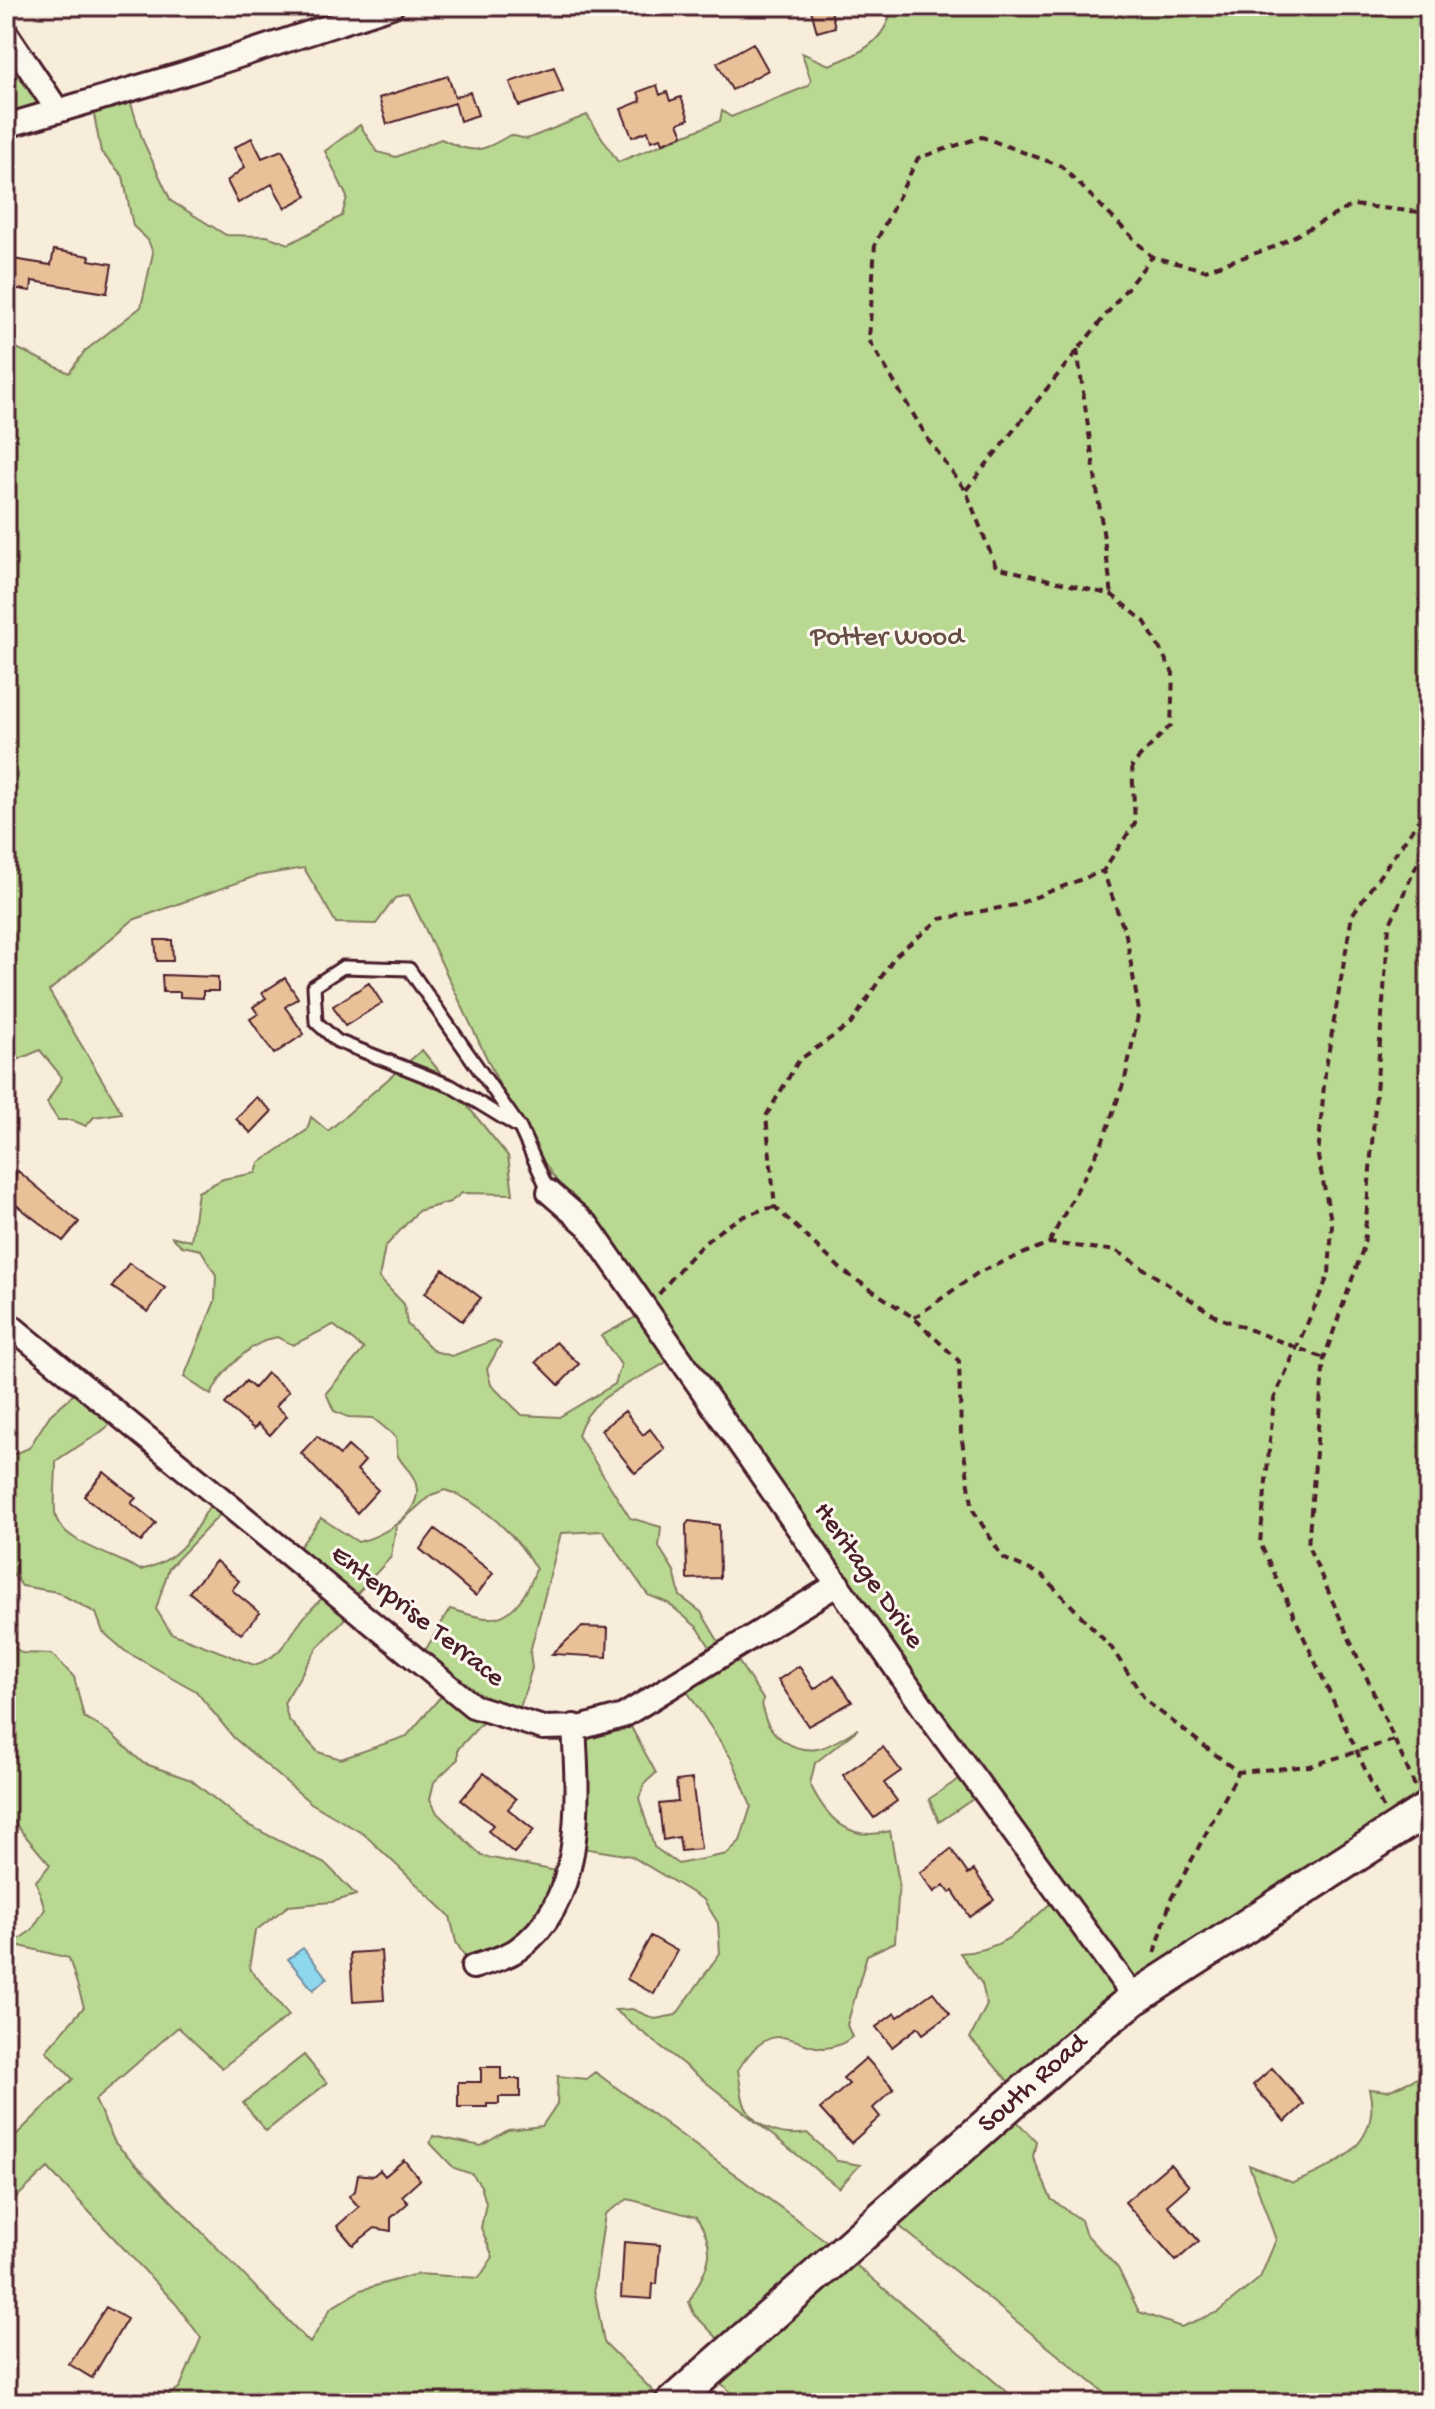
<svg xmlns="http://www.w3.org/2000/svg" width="1435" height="2409" font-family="'Gochi Hand',sans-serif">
<rect width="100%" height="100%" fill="#f8ecdb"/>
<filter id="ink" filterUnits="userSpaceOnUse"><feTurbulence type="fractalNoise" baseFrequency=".0125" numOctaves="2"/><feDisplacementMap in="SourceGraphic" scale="16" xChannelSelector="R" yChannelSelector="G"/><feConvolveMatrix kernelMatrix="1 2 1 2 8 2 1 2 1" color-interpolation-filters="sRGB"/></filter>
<g filter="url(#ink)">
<path fill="#b9d992" stroke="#827c5e" stroke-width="2" fill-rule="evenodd" d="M892,6H1429V1809L1016,2090L970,2038L987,2005L982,1984L960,1953C1004,1951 1026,1926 1057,1897L985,1791L939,1822L929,1799L968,1773L676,1355C642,1383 591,1389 578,1435L630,1518L661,1527L659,1547L674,1571L680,1596L701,1612L723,1649L731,1650L763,1699C758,1726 789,1754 817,1749C830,1747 846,1735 858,1729L815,1763L810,1784C827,1819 850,1843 890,1831L899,1883L895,1942L867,1955L847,2025L852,2037C804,2075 784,1996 738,2070C740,2081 741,2098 746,2108C758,2131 785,2137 807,2133L838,2161L860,2165L839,2188L615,2010L632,2009L655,2019L676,2015L720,1953L718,1923L704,1900L631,1856L576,1847L575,1732L625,1716L656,1773L645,1783L639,1798L654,1847L678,1864L727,1854L740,1841L751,1806L733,1761L681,1682L715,1655L698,1628L668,1603L648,1595L603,1531L561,1533L530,1652L532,1668L517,1718L490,1714L458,1749V1759L434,1782L430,1799L437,1813L482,1856L566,1873L540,1928L472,1968L456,1942L450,1916L365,1835L311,1803L234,1738L196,1691L125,1651L103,1632L96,1613L57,1592L22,1586L6,1565V1452L15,1454L29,1448L50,1415L84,1385L119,1414C103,1436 78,1444 56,1461C56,1478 54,1496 55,1512C56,1541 118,1556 140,1570C183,1561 194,1531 216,1495L229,1505L169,1568L156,1609L171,1633L254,1665C280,1657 285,1643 299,1624C307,1612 319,1602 329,1591L294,1555L321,1518L358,1542C380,1537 418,1517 417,1490C416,1474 404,1468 398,1456C396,1451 397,1442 396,1437L373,1418L348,1417L334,1411L326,1393L364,1349L333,1325L293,1345L277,1337C251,1342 222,1370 211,1395L184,1377L215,1301L216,1275L201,1250L182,1246L171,1236L191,1241L198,1192L223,1179L256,1173L259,1163L307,1130L311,1117L328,1131L422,1050L508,1156L513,1194L462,1193L450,1202L418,1211L385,1247L379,1278L404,1304L407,1324L434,1351L452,1356L494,1340L501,1344L487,1369L491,1385L522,1415L559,1417L615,1384L621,1365L601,1336L647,1311L520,1128L409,895L395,898L376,924L336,923L304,868L256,876L133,920L49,991L122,1113L94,1117L86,1126L72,1120H58L47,1103L62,1077L40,1050L6,1065V343L69,373L85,351L141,307L153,253L148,240L133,226L123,176L101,152L93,109L127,91L143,141L171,201L226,235L267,236L289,244L342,216L347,197L325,151L360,125L377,152L396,157L441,139C474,154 479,153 510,135L527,139L587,115L618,162L720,121L722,111L731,117L808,86L811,81L802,53L829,65C859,55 887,41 892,6ZM445,1490C481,1501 517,1536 536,1569C530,1588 514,1619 489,1618C476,1618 462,1612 450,1609L420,1659L449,1687L407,1736L341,1759L318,1752L288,1719L284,1703L317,1648L352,1611L351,1600L391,1557L396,1526L431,1495Z
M6,47L57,106L6,125Z
M6,1624L11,1645L22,1653L52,1654L74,1677L84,1717L109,1732L143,1763L191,1780L246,1824L327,1865L356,1895L332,1902L288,1906L255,1931L249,1968L289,2015L222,2068L178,2027L95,2100L115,2143L310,2343L331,2308L361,2290L417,2274L479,2278L493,2257L481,2228L486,2203L481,2186L472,2174L454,2168L430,2143L433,2136L481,2146L508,2130L542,2126L557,2104L558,2076L586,2079L595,2072L837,2249L1020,2403L741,2402L707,2370L728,2349L694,2314L689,2302C707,2267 720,2252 696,2217L628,2199L605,2214L594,2289L604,2342L665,2403H267L255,2392L237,2403H159L180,2387L201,2338L176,2304L48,2168L6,2207V2145L73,2079L46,2051L84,2007L69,1958L12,1944L32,1930L45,1909L36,1881L50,1865L6,1813Z
M304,2055L327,2083L266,2131L243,2103Z
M1429,2073V2403H1117L887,2216L1003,2107L1036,2141L1033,2157L1051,2199L1081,2220L1085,2233L1118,2268L1139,2312L1181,2327L1218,2312L1260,2278L1276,2240L1249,2165L1293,2183C1335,2167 1383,2143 1369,2089L1388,2091Z"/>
<path fill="#8dd8ee" stroke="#728ea0" stroke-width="2" d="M303,1948L327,1978L313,1990L288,1959Z"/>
<path fill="#eac099" stroke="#4a1f2b" stroke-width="2" d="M810,6H830L835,27L817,32Z
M753,43L768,70L732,90L717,63Z
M554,67L563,92L519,106L510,82Z
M448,76L455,97L470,92L478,115L460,121L455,103L387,124L379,98Z
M657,85L660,95L667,92L670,101L681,97L689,119L678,123L683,135L663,143L661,138L651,141L648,131L632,137L621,109L641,101L638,92Z
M252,138L262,158L282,150L307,196L285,208L272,184L238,203L227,181L245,167L234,148Z
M54,250L90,256L89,260L112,264L107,293L32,281L31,291L6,287V258L51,265Z
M155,940H172L173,961H157Z
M162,975L218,977V991H203V998L180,997V992H163Z
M285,978L298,998L285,1007L304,1034L274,1054L250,1019L258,1014L253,1007L266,998L262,993Z
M369,983L382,1003L345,1026L333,1006Z
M256,1097L272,1111L251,1133L236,1119Z
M18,1171L79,1222L63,1241L6,1197V1184Z
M129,1263L165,1288L148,1312L112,1287Z
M443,1269L481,1298L462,1321L425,1293Z
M556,1342L579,1364L559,1385L536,1362Z
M267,1373L289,1391L276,1406L287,1416L270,1435L258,1424L254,1429L225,1404L246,1381L254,1388Z
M625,1411L643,1435L650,1429L665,1449L635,1473L601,1430Z
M317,1436L340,1455L348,1446L365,1461L357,1470L378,1490L357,1513L301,1453Z
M104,1472L136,1498L131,1503L156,1523L141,1542L84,1496Z
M689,1521L719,1525L720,1578L687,1579L686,1525Z
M435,1529L493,1573L476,1596L420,1549Z
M216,1561L239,1581L232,1590L260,1613L241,1634L189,1592Z
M582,1627L608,1628L607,1657L552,1654Z
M799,1666L814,1689L834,1675L852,1702L808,1726L778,1680Z
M883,1747L901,1771L884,1783L897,1801L874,1818L843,1775Z
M484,1773L516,1799L508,1809L534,1830L514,1853L488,1831L493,1825L461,1800Z
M692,1779L701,1849L681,1851L679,1837L663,1840L659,1804L678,1802L676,1781Z
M951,1849L968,1874L974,1870L994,1900L970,1917L953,1891L950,1893L944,1885L934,1892L920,1873Z
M651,1936L677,1951L654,1994L627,1979Z
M381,1951L384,2000L353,2002L350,1953Z
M933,1992L950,2014L923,2034L918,2027L892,2047L876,2027L895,2013L898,2017Z
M866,2058L894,2089L873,2108L880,2117L851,2143L820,2109L849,2084L843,2078Z
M481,2067H501V2079H520V2097H499V2104H487V2107H458V2082H481Z
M1272,2068L1304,2104L1285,2122L1253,2085Z
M404,2160L420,2180L402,2196L408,2203L391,2218V2231L375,2228L353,2245L337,2226L359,2207L349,2196L355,2191L358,2174L373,2176L380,2170L385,2176Z
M1170,2164L1189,2186L1167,2205L1199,2241L1176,2261L1125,2202Z
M624,2242L660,2245L657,2284H653L652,2299L621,2297Z
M106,2307L127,2319L92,2378L69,2364Z"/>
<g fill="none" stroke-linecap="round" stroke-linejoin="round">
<defs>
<path id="lane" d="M520,1128L451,1086L337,1041L316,1022L314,986L343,967L409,969L520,1128L549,1192"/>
<path id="street" d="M6,33L58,111
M6,126L183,74L392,6
M549,1192L588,1226L934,1723L1135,1998
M6,1322L473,1706L543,1728L583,1727L623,1716L838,1584
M473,1967C487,1962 506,1958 518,1949C586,1900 578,1799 574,1726"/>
<g id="secondary">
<path id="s1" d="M672,2403L1094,2030L1135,1998L1429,1808"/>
</g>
</defs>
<use href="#lane" stroke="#4a1f2b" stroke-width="17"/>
<use href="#street" stroke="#4a1f2b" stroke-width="28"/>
<use href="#secondary" stroke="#4a1f2b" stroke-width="38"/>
<path stroke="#4a1f2b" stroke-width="4" stroke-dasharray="8 6" stroke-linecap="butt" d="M1077,349L1112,595
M966,490L1152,257
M1049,1243L1102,1143L1125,1079L1139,1011L1126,935L1103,871
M659,1294C691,1254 723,1216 775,1207
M914,1318L979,1272L1049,1243L1117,1251L1217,1317L1324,1358
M1394,1740L1310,1766L1238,1772L1146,1701L1111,1647L1042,1575L1003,1558L973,1510L961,1434L959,1361L914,1318L843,1271L775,1207L766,1116L799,1060L851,1024L895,956L940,919L1015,905L1103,871L1135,823L1132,765L1171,725L1173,673L1145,622L1112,595L996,567L966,491L928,439L869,340L875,244L918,158L982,137L1061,166L1152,257L1205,270L1274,247L1353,205L1429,213
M1415,1786L1308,1546L1324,1358L1364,1246L1389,926L1429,838
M1383,1808L1260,1543L1274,1399L1329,1274L1332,1225L1318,1157L1325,1073L1352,915L1429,806
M1155,1953L1171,1899L1238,1773"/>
<use href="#lane" stroke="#fbf7ec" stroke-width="11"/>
<use href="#street" stroke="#fbf7ec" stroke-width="22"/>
<use href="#secondary" stroke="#fbf7ec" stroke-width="32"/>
</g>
</g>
<g text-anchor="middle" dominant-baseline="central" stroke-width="6" stroke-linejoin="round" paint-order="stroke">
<g font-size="28" fill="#664e45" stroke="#fbf7ec">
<text x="887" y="638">Potter Wood</text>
</g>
<g font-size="28" fill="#4a1f2b" stroke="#fbf7ec">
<text transform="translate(868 1576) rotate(55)">Heritage Drive</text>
<text transform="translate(417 1617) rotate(38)">Enterprise Terrace</text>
<text stroke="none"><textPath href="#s1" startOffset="482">South Road</textPath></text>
</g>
</g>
<rect width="1435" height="2409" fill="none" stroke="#fbf7ec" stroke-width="32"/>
<rect x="16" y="16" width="1403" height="2377" fill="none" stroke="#4a1f2b" stroke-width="3" filter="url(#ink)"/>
</svg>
